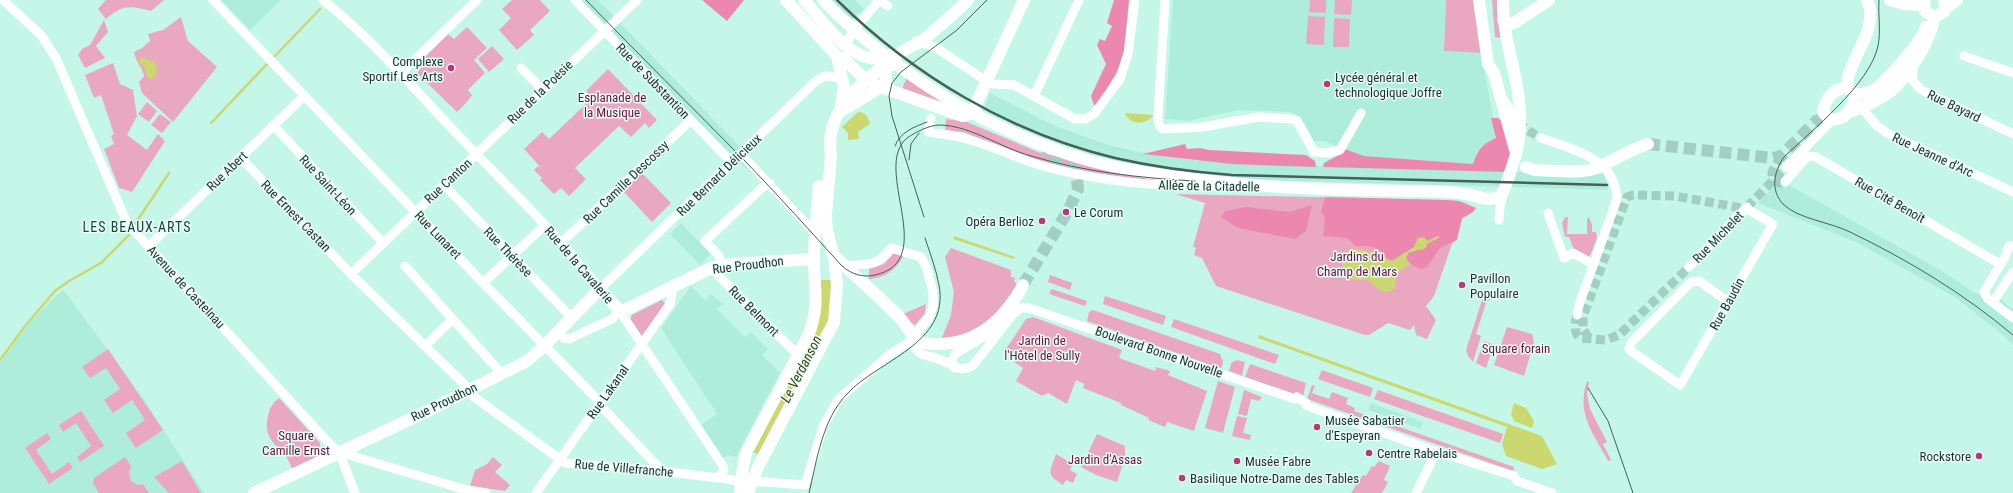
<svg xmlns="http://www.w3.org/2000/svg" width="2013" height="493" font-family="'Roboto Condensed',sans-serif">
<rect width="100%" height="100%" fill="#c4f7e8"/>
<path fill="#afeddb" d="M221,0H281L250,30Z
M578,0H598L798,207L803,213L804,228L762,182L738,161Z
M826,0H855L864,9L847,23Z
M1173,0H1446L1444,51L1481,53L1497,138L1490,140L1476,154L1473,164L1364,156L1323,141H1314L1301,117L1290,112L1238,110L1188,121L1165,119Z
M990,93L1055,126L1112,146L1164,157L1231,164L1604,174L1608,190L1230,179L1181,174L1108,160L1050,140L1012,124L983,110Z
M1780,180L1942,271L1975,293L2001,300L2013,310V345L2004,336L1955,297L1856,242L1758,203Z
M681,223L711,254L700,265L670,234Z
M691,286L705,300L711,294L723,304L717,309L745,337L751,332L768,349L762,355L780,373L736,457L728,455L722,458L700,426L717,414L661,328Z
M63,289L145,401L204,493H0V363L29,323Z
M1370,403L1423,422L1421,429L1368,410Z"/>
<path fill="#eaa8c0" d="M106,0H164L151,11C131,6 123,4 106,19L98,9Z
M512,0H540L550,11L530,30L534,35L517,50L499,30L511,18L502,9Z
M1310,0H1326V13L1309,12Z
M1335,0H1352L1351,15L1334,14Z
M1446,0H1476L1481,53L1444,51Z
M1492,0H1499L1501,38L1495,37Z
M1308,16L1325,17L1324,45L1306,44Z
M181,17L188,41L217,67L173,122L142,93L139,82L144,76C142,67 136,63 134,52L142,48L150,41L148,34L163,30Z
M1334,18L1350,19L1349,47H1333Z
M104,20L108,32L96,46L105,58L85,68L78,55L82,49L90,45Z
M467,27L487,48L474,60L485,73L468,90L472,95L467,102L457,112L417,73L425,64L422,60L448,34L454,39Z
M492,46L504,59L489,72L478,59Z
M113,63L120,84L133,90L137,116L127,135L147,150L158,134L165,141L132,192L119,188L104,149L114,144L111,136L114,134L101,95L94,98L85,75Z
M608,69L657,120L649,128L645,123L631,137L619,126L575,168L586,179L569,196L561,188L554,194L540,180L542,178L534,170L538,166L543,170L524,149L542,132L549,139L592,98L586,91Z
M908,75L949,107L902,89Z
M147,102L157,111L149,122L138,114Z
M160,114L171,122L162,133L151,125Z
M946,119L967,122L1038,152L1054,156L1056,151L1157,175V181L1101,174L1051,164L1009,151L964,132L945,131Z
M641,172L671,203L652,222L622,190Z
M1175,194L1445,200L1459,201L1476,208L1473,212L1462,219L1457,238L1452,244L1434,296L1426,306L1436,320L1427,339L1416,335L1414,325L1410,330L1388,323L1369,335H1365L1216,286L1202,258L1194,255L1196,248L1193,247L1205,203Z
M1565,217H1568L1567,234H1587V219L1589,217L1592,225V232H1596L1597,238L1590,256L1589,257L1574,250L1569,237H1565L1562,223Z
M951,248L1011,270V277L1015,278L1014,282L1018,284C993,317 987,334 942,338L951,315L954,292L945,257Z
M895,252L904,255C896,270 885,278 869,279V269L884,264Z
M1050,275L1072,283L1070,290L1048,282Z
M1052,289L1087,301L1085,306L1052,295L1049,293Z
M1488,295L1491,298L1486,303L1476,334L1481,336L1473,362L1468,356L1466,350L1483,297Z
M1105,296L1166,316L1163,325L1103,304Z
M662,300L666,305L642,338L630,320L632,315Z
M926,304L925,313L915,325L907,320L903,314Z
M1093,310L1220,354L1223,362L1222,367L1219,368L1087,321L1089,312Z
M1033,317L1122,350L1119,358L1155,371L1156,367L1170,371L1168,375L1207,391L1194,431L1167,422L1165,427L1148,420L1149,418L1121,405V403L1083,388L1084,384L1076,380L1067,404L1048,393L1042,396L1016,381L1023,368L1014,362L1018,356L1006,349L1026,319Z
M1174,319L1279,355L1275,364L1171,327Z
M1507,327L1532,334L1534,342L1524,376L1494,365Z
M1484,341L1494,345L1486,368L1476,363Z
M108,349L163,430L136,448L126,433L145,420L132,400L113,413L104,400L120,389L106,368L90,378L82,367Z
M1237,360L1245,362L1242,376L1229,371L1231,363Z
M1250,364L1306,383L1303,397L1245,377Z
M1322,370L1373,388L1370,397L1318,379Z
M1218,381L1235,387L1223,433L1205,428Z
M1587,381L1589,382L1587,394L1590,409L1607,442L1603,444L1611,460L1608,461C1593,432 1576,415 1587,381Z
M1312,385L1315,386L1312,393L1329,399L1332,392L1348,398L1346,404L1355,408L1354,411L1514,467L1513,471L1307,399Z
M1244,390L1262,397L1259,401L1251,399L1247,416L1238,414Z
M1378,390L1503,434L1500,443L1374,399Z
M279,398L320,443L319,456L292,469C287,447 261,445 268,416C270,407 272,404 279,398Z
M81,411L104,446L80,462L77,457L91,446L76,423L63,432L59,425Z
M1237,416L1247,418L1243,433L1251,435L1250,440L1232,436Z
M47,433L51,439L36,450L52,474L69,462L73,468L49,484L25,448Z
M1097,434L1125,446V458L1117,482L1096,475L1081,467Z
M1056,454L1073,464L1070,470L1077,474L1073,483L1066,480L1063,485C1045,474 1050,472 1056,454Z
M125,457L131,466L129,472L131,481L138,485L143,484L149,493H99L93,483L94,478Z
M493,457L502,465L495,472L510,485L505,491L470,486L475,470L487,464Z
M182,461L201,493H169L154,477Z
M1379,461L1390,466L1384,480L1388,482L1382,493H1351L1363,475L1366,476L1372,466L1374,467Z"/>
<path fill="#ec88b0" d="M702,0H744L727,21Z
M1114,0H1129L1124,51L1117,72L1095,108L1091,96L1106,64L1097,45L1100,39L1105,41L1112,26L1107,23Z
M1491,118H1498L1503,122L1512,152L1506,172L1323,167L1324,163L1339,155L1342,148L1364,156L1473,164C1477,151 1483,143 1496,138Z
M1185,144L1187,149L1200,148L1209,150L1306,155L1315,161L1316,167L1231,164L1143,154Z
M1325,197L1445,200L1459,201L1476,208L1473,212L1462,218L1457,240L1440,248L1427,267L1421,269L1411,265L1406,259L1408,253L1418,250H1423L1417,241L1414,247L1392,261C1384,259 1385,254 1380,250C1373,246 1364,245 1357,247L1347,238L1323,236L1325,217L1321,212Z
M1312,205L1306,231L1295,239L1238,228L1221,217L1226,211L1246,207L1289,212Z"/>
<path fill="#cbd870" d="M145,57L147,60L154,61C157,67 159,73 153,79L147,77L144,66L139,63L140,58Z
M858,112C866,112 868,117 870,124L858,132L859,139L848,140V133L842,127Z
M1125,113L1154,115C1146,125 1130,126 1125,113Z
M954,236L1015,257L1014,259L953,239Z
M1424,237L1428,242L1426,248L1408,253L1406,259L1411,265L1405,267L1396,275L1395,288C1383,298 1377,286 1367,280H1354L1342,273V261L1348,250C1359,246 1370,255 1382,252L1385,258L1392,261L1414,247L1418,238Z
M819,280H833L831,316L758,454L751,452L812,336Z
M1259,335L1542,436L1557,464L1542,469L1506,456L1502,444L1507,427L1258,338Z
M1514,403L1526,408L1534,421L1532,428L1514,421L1511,414Z"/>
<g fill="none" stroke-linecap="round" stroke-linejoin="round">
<path stroke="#cbd870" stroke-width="2.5" d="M275,56L320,9
M211,123L268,63
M135,224L169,173
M1428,242L1438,237
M0,360L25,326L55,291L69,281L101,263L129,235"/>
<path stroke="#a3cfc2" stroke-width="9" stroke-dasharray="9 4.5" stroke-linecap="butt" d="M1518,122L1527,130L1541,138
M1781,156L1772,172V179L1778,183L1785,182
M1747,207L1786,167
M1577,315C1575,323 1573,332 1580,338L1606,340L1619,335L1689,267
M1589,338L1583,329V317L1627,197L1633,195L1675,196L1747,209"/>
<path stroke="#a3cfc2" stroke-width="12" stroke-dasharray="12 6" stroke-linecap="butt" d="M1648,144L1773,158L1781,156L1816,121L1827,117
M1023,285L1069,209L1078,189L1077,180L1074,172L1068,165L1044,150"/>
<path stroke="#fff" stroke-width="9" d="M3,0L41,35L56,58L127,223L326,440L339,452L463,489L486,493
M213,0L483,283L597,399L602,407L662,471
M323,0C372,39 414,89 458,135C506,185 557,234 600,289L816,81L825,76L843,78
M575,0L732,163
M878,0L888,6
M1165,0L1158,116L1159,125L1163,129L1203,127L1258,117L1291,119L1297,121L1314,152L1327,153L1340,150L1361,113
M916,41L935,47L988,82L993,84L1014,85L1075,119H1085L1094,114L1120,79L1128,54L1135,0
M846,45L853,31L879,0
M1964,56L2013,73
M1912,65L1913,81L1920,89L2013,134
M521,68L543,90
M400,74L477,0
M1034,96L1079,0
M1504,100L1515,117
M1861,107L1876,125L1887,133L2013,192
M931,118L928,132C941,134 955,135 967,139C991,146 1013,156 1036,164C1094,181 1157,187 1217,186
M274,126L383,243
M1541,138C1572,149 1616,158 1617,199L1579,305L1577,315
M741,154L816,234
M241,158L351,274L464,384L468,391
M1786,167L1832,120
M1785,182L1806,158L1809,156L1816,157L2000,264
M444,185L572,318
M1548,213L1564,258L1573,253L1593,264
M1499,220L1500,207L1504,190
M561,243L691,120
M2013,246H2009L2005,257L1984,292L1988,299L2013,318
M148,247L304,96
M405,266L502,374
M721,266L719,256L705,241L763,187L770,183
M1689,267L1747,207
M711,268L792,349L799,352
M351,274L637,0
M483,283L545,225
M1729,302L1699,281L1691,282L1632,342L1629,349L1631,351L1680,385L1773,224L1747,209
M1993,302L2013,272
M557,332L564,338L569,339L612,319L619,310L723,466L724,470L718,478
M914,337V346C919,357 929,355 939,359C951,364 962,375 974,364L1014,313L1021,308H1029L1295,399L1297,397L1306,403L1307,406L1435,451L1514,476L1517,481L1552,493
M425,346L453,319
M954,368L952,361L955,354L987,335L994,325
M466,391L565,463L662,471L742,481
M339,452L355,493
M751,481L805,485L823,427L838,400L890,354L908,343L929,318L933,306V292L927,269L921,257L891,248C877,268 867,263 845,266
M536,493L670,304L672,294L670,289
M1416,493L1437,451"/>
<path stroke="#fff" stroke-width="12" d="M786,0L837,56L844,59L865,79L881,87L963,116L972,113L1024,0
M804,0C825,23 855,72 891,55
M823,0C895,73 985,130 1084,159C1115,168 1148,173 1180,177C1256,188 1332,190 1408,191C1433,192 1458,190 1482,198C1489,199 1494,200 1500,196C1506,190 1508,178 1511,170C1516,156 1520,140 1520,124C1522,82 1502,42 1503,0
M1479,0L1488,64L1494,73L1515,150
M1890,0L1904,4L1924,5
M1925,0L1924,5L1925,11L1934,17L1944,12L1946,5L1944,0
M1945,9L1957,0
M1503,20L1509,24L1514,23L1549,0
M837,56L844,87L841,106
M888,88L885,75L889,63
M1845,88H1848L1855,94C1854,108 1845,122 1829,119L1823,112C1825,101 1832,89 1845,88Z
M1848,88C1842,66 1882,30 1867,0
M1855,94C1862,95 1872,92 1878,87C1889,78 1923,40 1926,27
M841,111L881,87
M1849,112C1864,107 1878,101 1891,91C1908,77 1932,39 1934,17
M1526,167L1534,170C1551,170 1573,174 1590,170C1610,164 1627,150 1648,144
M831,252C853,275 878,295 900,318C906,324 911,337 919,341C926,345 935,344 943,344C979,342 1007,317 1023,285
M254,493L432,409L527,361L541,349L600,289L619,310H625L711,268L731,264L814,259
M740,493L743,467L746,453L809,334C820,303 814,291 814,260C814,236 817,210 819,186
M748,493L757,469L834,322L837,285L834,257L827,231L826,216L831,155C823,110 866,79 896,56C905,48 918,45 927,37C941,25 955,13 968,0"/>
<path stroke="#456059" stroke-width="1" d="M586,0C638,54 692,107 745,161C778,195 810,231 842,266C851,274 863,278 875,275C940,261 871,168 907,138C916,132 929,125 940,125C972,126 1001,148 1031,156C1085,172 1140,178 1195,181
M1879,0C1878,15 1881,31 1878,46C1870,84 1812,130 1784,157C1774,171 1770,190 1783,204C1798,219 1830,222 1850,232C1908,260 1963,293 2013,335
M895,146C900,132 914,127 927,122
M909,160L911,144L919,133
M924,217L892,116L889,96L892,83L901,72L957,30L987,0
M1588,388L1608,421L1633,493
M809,493C817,460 822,420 847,394C878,360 950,344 939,285C936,269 930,253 925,238"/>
<path stroke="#456059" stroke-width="2.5" d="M837,0C913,75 1010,133 1115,158C1154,167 1192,172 1232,175L1607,185"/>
</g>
<g fill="#bd3778" stroke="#e9fdf7" stroke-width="1.5">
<circle cx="451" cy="68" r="4"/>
<circle cx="1327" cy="84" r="4"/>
<circle cx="1066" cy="212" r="4"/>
<circle cx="1042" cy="221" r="4"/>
<circle cx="1462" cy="285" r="4"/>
<circle cx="1317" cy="427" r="4"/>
<circle cx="1369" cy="453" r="4"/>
<circle cx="1979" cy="456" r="4"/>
<circle cx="1237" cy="461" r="4"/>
<circle cx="1182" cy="478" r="4"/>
</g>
<g text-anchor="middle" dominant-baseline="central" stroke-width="3" stroke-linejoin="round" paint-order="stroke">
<g font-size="13" fill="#1d312c" stroke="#e9fdf7" text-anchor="start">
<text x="443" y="61" text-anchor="end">Complexe<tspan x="443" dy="15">Sportif Les Arts</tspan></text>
<text x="1335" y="77">Lycée général et<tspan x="1335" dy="15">technologique Joffre</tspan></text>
<text x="1074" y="212">Le Corum</text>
<text x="1034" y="221" text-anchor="end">Opéra Berlioz</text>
<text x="1470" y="278">Pavillon<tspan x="1470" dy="15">Populaire</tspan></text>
<text x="1325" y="420">Musée Sabatier<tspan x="1325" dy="15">d'Espeyran</tspan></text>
<text x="1377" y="453">Centre Rabelais</text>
<text x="1971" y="456" text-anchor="end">Rockstore</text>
<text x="1245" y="461">Musée Fabre</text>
<text x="1190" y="478">Basilique Notre-Dame des Tables</text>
</g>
<g font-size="13" fill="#1d312c" stroke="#e9fdf7">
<text transform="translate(653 81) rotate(46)">Rue de Substantion</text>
<text transform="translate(540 92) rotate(-44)">Rue de la Poésie</text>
<text transform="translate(1954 106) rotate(26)">Rue Bayard</text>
<text transform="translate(1933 155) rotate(25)">Rue Jeanne d'Arc</text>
<text transform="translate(227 171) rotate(-44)">Rue Abert</text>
<text transform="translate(719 175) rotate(-44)">Rue Bernard Délicieux</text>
<text transform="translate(448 181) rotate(-43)">Rue Canton</text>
<text transform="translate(626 182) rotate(-44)">Rue Camille Descossy</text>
<text transform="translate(328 185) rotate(47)">Rue Saint-Léon</text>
<text transform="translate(1209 186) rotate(1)">Allée de la Citadelle</text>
<text transform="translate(1890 200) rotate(30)">Rue Cité Benoît</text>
<text transform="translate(296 216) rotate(46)">Rue Ernest Castan</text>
<text transform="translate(438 235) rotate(46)">Rue Lunaret</text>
<text transform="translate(1718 237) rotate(-46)">Rue Michelet</text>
<text transform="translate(508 252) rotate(46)">Rue Thérèse</text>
<text transform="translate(579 265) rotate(49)">Rue de la Cavalerie</text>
<text transform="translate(748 265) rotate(-7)">Rue Proudhon</text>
<text transform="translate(186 287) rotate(47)">Avenue de Castelnau</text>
<text transform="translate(1727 304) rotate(-61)">Rue Baudin</text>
<text transform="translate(754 311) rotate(45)">Rue Belmont</text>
<text transform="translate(1159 352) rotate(19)">Boulevard Bonne Nouvelle</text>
<text transform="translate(608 392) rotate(-55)">Rue Lakanal</text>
<text transform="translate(444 402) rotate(-26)">Rue Proudhon</text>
<text transform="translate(624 468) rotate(5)">Rue de Villefranche</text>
</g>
<g font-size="13" fill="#6c1340" stroke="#e9fdf7">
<text x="612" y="97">Esplanade de<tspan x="612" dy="15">la Musique</tspan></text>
<text x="1357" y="256">Jardins du<tspan x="1357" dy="15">Champ de Mars</tspan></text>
<text x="1042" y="340">Jardin de<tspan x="1042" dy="15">l'Hôtel de Sully</tspan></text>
<text x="1516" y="348">Square forain</text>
<text x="296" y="435">Square<tspan x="296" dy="15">Camille Ernst</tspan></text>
<text x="1105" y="459">Jardin d'Assas</text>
</g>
<g font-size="14" letter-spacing="1" fill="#15473b" stroke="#e9fdf7">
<text x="137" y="227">LES BEAUX-ARTS</text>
</g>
<g font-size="14" font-style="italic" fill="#3e4318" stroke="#e9fdf7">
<text transform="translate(801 369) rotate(-63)">Le Verdanson</text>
</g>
</g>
</svg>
